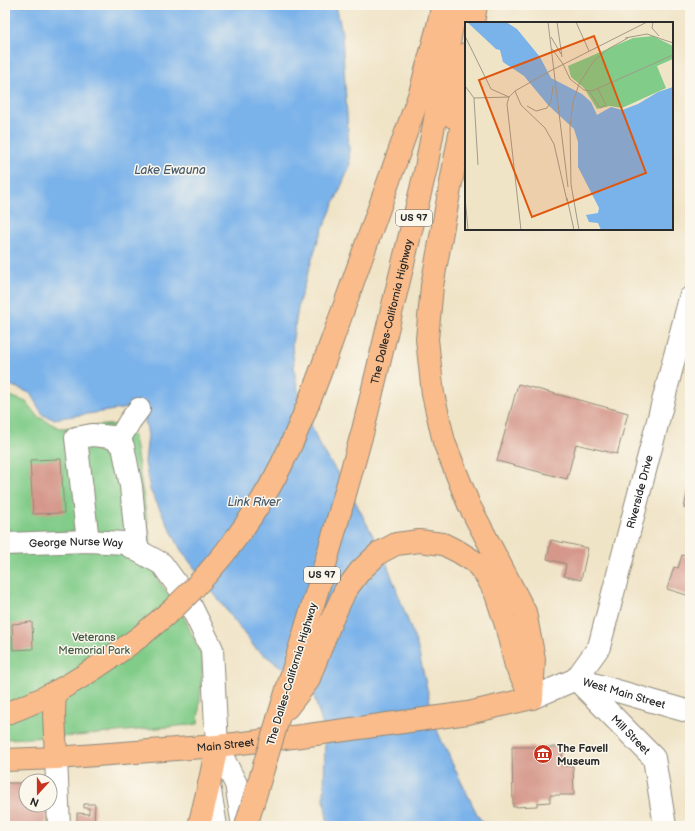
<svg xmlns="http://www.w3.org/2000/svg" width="695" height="831" font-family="'Balsamiq Sans',sans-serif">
<rect width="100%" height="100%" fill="#fbf7ec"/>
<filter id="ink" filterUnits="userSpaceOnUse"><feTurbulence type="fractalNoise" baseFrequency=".025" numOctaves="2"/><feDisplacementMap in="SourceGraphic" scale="8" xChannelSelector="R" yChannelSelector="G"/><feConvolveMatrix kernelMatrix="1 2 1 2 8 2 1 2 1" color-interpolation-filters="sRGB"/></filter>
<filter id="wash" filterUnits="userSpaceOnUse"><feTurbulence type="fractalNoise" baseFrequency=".012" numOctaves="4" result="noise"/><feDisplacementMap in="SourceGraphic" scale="16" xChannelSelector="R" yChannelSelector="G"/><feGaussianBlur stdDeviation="0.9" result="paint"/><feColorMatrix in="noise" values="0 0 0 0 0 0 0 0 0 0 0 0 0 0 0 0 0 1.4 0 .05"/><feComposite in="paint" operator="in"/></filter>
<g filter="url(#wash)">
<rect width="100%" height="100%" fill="#f0e4c7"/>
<path fill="#81cc89" stroke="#567c5a" d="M5,394L26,402L37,416L59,428L122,424L134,436L156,577L183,615L203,659L198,724L76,736L5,739Z"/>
<path fill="#7ab2ea" stroke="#526e8a" d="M5,5H336L342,33L350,166L318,240L299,302L292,344L295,376L299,394L318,442L355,501L385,559L417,645L436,728L450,759L478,816L486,826H328L324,799L325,733L314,696L302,682L255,648L181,550L150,490L145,462L148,435L142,406L53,419L43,415L30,393L5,383Z"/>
<g id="blocks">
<path fill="#d5988b" d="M518,384L628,413L617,454L576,444L567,479L497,461Z
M61,459L64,513L33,514L30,460Z
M689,485H690V509L684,508Z
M551,540L588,548L581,580L564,576L566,564L547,559Z
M682,555L690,558V596L667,589L674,567L678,568Z
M32,622L33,649L13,650L12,624Z
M512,747H562V766H573L574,795H550V802L537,803V806L513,807Z
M5,783H26V805H46V826H5Z
M84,804H95L94,826H77V813L89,814V808H84Z"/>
</g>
</g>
<g filter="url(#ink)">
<use href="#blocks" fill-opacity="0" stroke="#8e8879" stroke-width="1"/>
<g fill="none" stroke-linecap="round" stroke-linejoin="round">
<defs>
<g id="minor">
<path d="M118,441L130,421L139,409"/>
<path d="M88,541L76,438L92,435L112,437L123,446L131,486L137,550"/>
<path id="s1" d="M5,544L88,541L124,543L162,564L188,600L212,649L217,746L236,784L243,826"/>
<path id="s2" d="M576,679L599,647L690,298"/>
<path id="s3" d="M576,679L654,758L665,826"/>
<path id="s4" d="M532,698L576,679L690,712"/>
<path d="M56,758L59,826"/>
<path d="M209,785L216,826"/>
</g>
<g id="major">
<path id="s5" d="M5,760L56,758L217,746L301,736L468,713L532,698"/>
<path d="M209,785L217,746"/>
</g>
<g id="highway">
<path d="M473,23L476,5"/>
<path d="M466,101L432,286L427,339L433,394L444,442L469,505L525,612L534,659L532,698"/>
<path d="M453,117L466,54"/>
<path d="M339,321L420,93L437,30L442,8"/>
<path d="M55,692L54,714L56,758"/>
<path d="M287,708L308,681L331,621L345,591L360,571L379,553L396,544L419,541L443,544L459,552L475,562L487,577L496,594L506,625L516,666L531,696"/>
<path d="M5,714C21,708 38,701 53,693C85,677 114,656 142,635"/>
<path id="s6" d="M278,719L325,565L363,430L426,168L456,5"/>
<path d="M199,826L209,785"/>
</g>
</defs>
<use href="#minor" stroke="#8e8879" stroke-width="24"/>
<use href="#major" stroke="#8e8879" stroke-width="24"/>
<use href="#highway" stroke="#8e8879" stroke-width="24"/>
<use href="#minor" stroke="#fff" stroke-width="22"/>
<use href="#major" stroke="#fabc8b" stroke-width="22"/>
<use href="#highway" stroke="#fabc8b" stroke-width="22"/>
<defs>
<path id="highway-bridge" d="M142,635C152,626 164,617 174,608C220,565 262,508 288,451C308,409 323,365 339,321
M246,826L278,719"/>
</defs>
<use href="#highway-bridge" stroke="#8e8879" stroke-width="24" stroke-linecap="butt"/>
<use href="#highway-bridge" stroke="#fabc8b" stroke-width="22"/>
</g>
</g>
<defs>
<symbol id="museum-disc" viewBox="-11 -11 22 22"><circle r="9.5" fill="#c8321e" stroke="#fbf7ec"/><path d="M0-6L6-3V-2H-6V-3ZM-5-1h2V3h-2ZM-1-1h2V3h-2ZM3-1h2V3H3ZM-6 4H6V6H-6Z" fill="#fff"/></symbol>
</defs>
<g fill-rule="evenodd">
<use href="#museum-disc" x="532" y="743" width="22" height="22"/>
</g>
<g text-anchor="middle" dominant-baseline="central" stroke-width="3" stroke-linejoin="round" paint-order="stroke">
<g fill="#fbf7ec" stroke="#696865" stroke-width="1">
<rect x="396" y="210" width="36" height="16" rx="3"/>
<rect x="304" y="567" width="36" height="16" rx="3"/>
</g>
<g font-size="10" font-weight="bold" fill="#2b2b2b">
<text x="414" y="218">US 97</text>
<text x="322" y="575">US 97</text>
</g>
<g font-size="11" fill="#2b2b2b" stroke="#fbf7ec">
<text stroke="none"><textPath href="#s6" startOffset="423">The Dalles-California Highway</textPath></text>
<text stroke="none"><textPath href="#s2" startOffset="200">Riverside Drive</textPath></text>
<text stroke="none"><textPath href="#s1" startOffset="71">George Nurse Way</textPath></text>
<text transform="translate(292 674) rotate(-73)">The Dalles-California Highway</text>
<text stroke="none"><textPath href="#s4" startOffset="98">West Main Street</textPath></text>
<text stroke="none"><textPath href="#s3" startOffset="78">Mill Street</textPath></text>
<text stroke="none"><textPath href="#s5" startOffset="221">Main Street</textPath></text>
</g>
<g font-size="11" fill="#455b47" stroke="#fbf7ec">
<text x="94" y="637">Veterans<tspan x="94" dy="13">Memorial Park</tspan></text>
</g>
<g font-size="11" font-weight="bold" fill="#2b2b2b" stroke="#fbf7ec" text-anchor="start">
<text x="557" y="748">The Favell<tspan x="557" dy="13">Museum</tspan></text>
</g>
<g font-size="12" font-style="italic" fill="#475a6e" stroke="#fbf7ec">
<text x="170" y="170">Lake Ewauna</text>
<text x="254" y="502">Link River</text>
</g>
</g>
<g transform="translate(465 22)">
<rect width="208" height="208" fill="#f0e4c7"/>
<path d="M188,14L208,24V37L192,44L201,66L157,86L145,84L132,87L119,66L106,55L103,44L168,16Z" fill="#81cc89"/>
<path d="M2,0H41L52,7L75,35L86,56L117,72L126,80L132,93L146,85L157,88L173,82L193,70L208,65V208H136L133,201L124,200L121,193L133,191L134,186L113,145V120L109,107L83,83L59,54L38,40L35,28L31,27Z" fill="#7ab2ea"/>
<path fill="none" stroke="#a19a89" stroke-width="1" d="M83,0L103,165M92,0L97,35M111,0L124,29M188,0L187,6L194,14M0,14L26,67L44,75M86,15L96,32M160,16L182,12L208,21M87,27L98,42L105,57L119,68L127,69L208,33M0,64L9,76L44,75L50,69M50,69L85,49L182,0M50,69L56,83L80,106L89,122L102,179M124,69L135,86L141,83L133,67M44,75L42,82L56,208M9,76L13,143M62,84L71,89L82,86L86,79L88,64M0,175L3,208M102,176L109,208M114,208L106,162L105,104L108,80L114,62L128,40L143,27L163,16"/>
<path fill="#df570e" fill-opacity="0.15" stroke="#df570e" stroke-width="2" d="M129,14L181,151L67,195L14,58Z"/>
<rect width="208" height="208" fill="none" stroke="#2b2b2b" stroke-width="2"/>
</g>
<rect width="695" height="831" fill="none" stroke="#fbf7ec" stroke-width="20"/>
<g transform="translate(38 793) rotate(201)"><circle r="19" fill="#fbf7ec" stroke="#a8a59f"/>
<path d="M0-3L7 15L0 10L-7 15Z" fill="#c8321e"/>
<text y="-6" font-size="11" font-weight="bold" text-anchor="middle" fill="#2b2b2b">N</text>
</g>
</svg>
